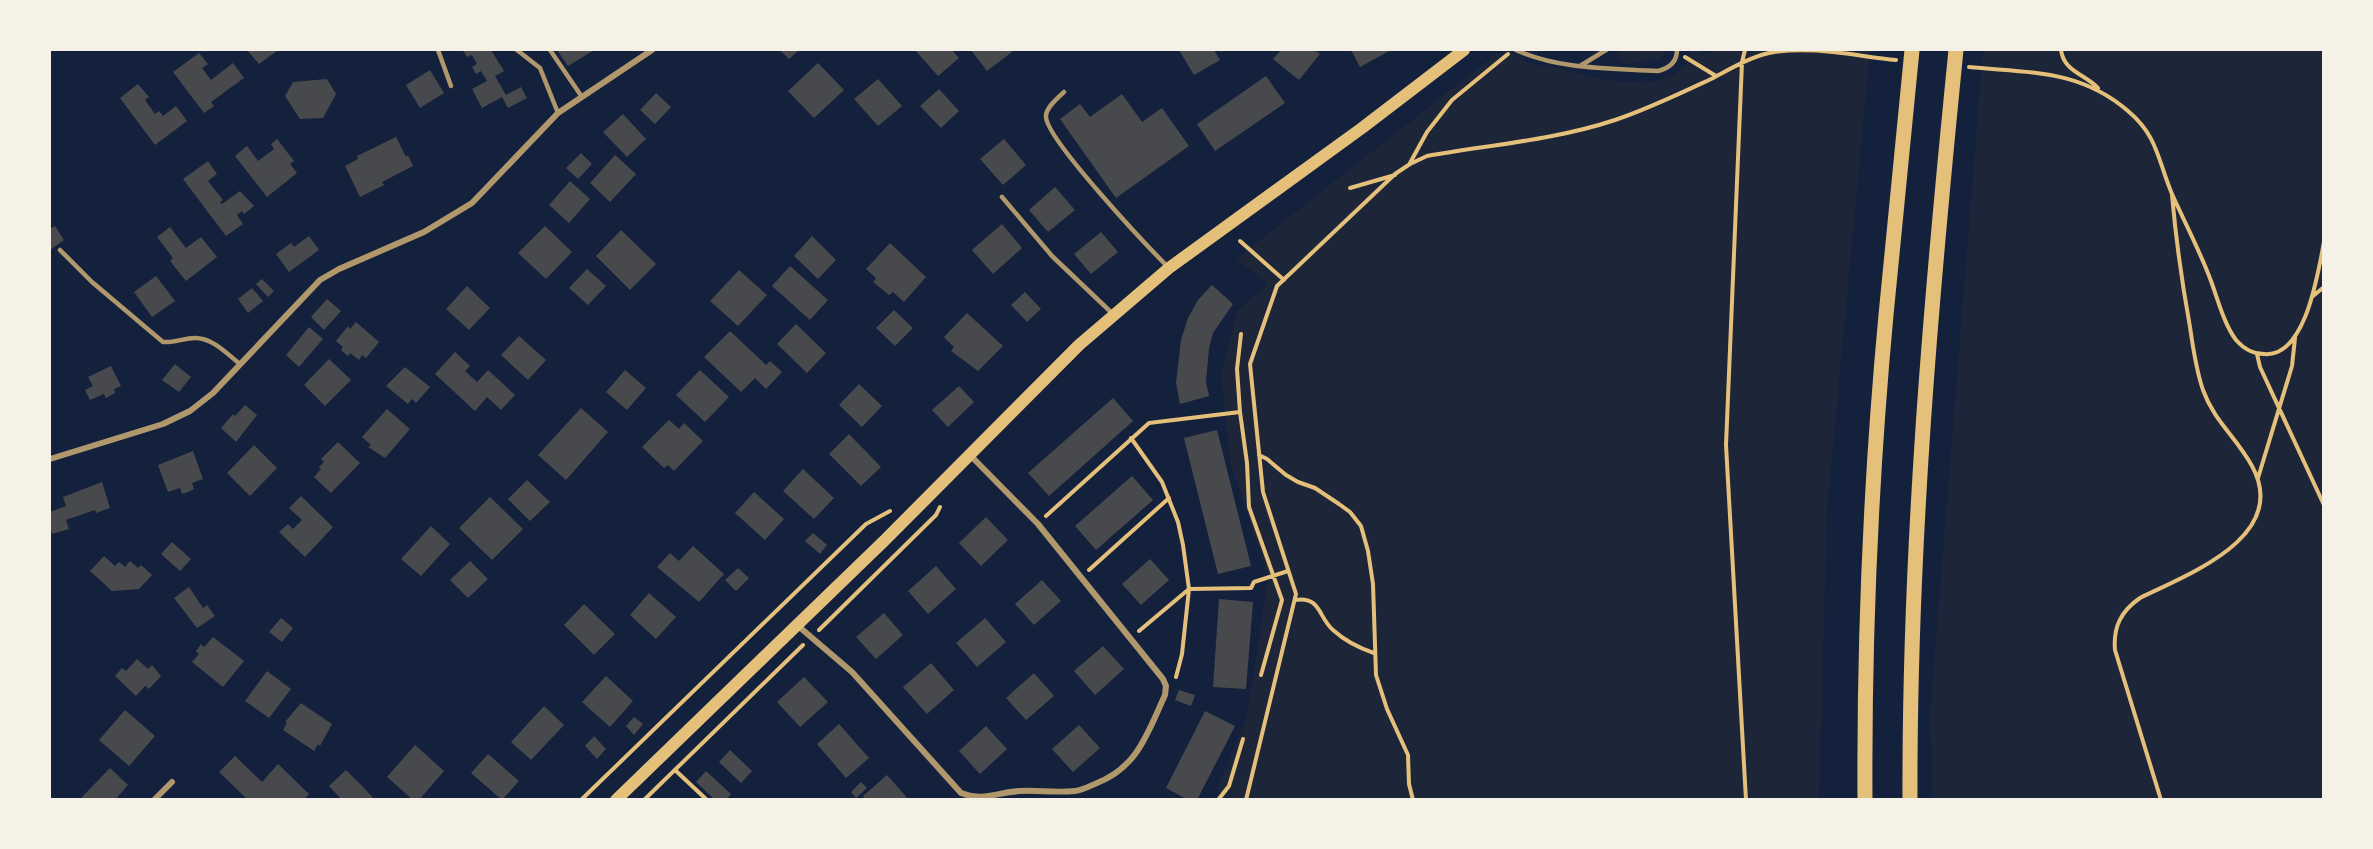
<svg xmlns="http://www.w3.org/2000/svg" width="2373" height="849" font-family="Helvetica,sans-serif">
<rect width="100%" height="100%" fill="#14213d"/>
<path fill="#1d2539" d="M1505,50H1513L1527,62L1605,80L1644,83L1654,82L1675,74L1686,65L1691,50H1700L1702,55L1717,50H1870L1827,512L1819,799L1222,800L1218,785L1245,722L1250,698L1268,578L1230,461L1221,376L1237,311L1268,284L1236,259L1496,54L1502,55Z
M1622,50H1665V53L1659,59L1623,64L1617,58L1619,52Z
M1983,50H2323V799H1933L1930,715Z"/>
<path fill="#48494c" d="M247,50H278L259,64Z
M463,50H491L504,71L495,76L506,95L521,87L527,98L508,108L502,97L482,108L472,89L487,81L481,71L476,74L472,67L477,64L472,55L467,57Z
M557,50H594L568,66Z
M780,50H799L789,59Z
M915,50H952L959,58L938,76Z
M971,50H1010L1012,52L987,71Z
M1179,50H1214L1220,60L1194,75Z
M1281,50H1314L1320,54L1299,80L1273,59Z
M1351,50H1391L1360,67Z
M199,53L208,64L202,68L211,80L233,63L244,78L211,102L214,106L204,113L173,72Z
M818,63L844,90L814,118L788,91Z
M430,70L444,93L420,108L406,85Z
M1266,76L1285,103L1215,151L1197,124Z
M327,79L336,94L323,118L300,119L285,96L293,82Z
M878,79L902,106L878,126L854,99Z
M138,84L149,97L145,100L155,114L159,111L163,116L176,106L187,121L155,145L120,98Z
M939,89L959,111L941,128L920,106Z
M656,93L671,107L655,124L640,110Z
M1122,94L1142,122L1162,108L1189,146L1116,198L1060,119L1080,104L1090,117Z
M623,114L646,139L627,157L603,132Z
M396,137L406,157L408,155L413,166L382,182L384,185L360,197L345,166L358,159L357,156Z
M277,139L294,161L290,164L297,173L267,197L235,156L247,146L258,161L274,149L271,144Z
M1004,139L1026,165L1003,185L980,159Z
M581,153L592,164L578,179L566,168Z
M615,155L636,174L610,202L590,183Z
M208,161L217,174L208,181L223,200L220,202L222,204L240,191L254,206L244,214L242,211L237,215L243,224L226,236L183,179Z
M570,181L590,199L569,223L549,205Z
M1055,187L1075,210L1048,232L1029,210Z
M1002,224L1022,248L993,274L972,250Z
M55,226L64,240L50,250V229Z
M545,226L572,252L546,279L518,253Z
M170,227L186,248L201,237L217,257L186,281L170,261L173,258L157,237Z
M621,230L656,264L630,290L596,256Z
M1101,232L1118,252L1091,274L1074,254Z
M309,236L319,250L289,272L276,254L291,243L294,247Z
M812,236L836,260L818,279L794,256Z
M890,243L926,277L904,302L893,292L889,295L873,282L876,278L866,269Z
M790,266L828,300L810,320L772,286Z
M587,269L606,286L588,305L569,288Z
M739,270L767,295L738,326L710,301Z
M156,276L175,301L152,317L134,292Z
M262,279L274,291L268,297L256,284Z
M1212,285L1233,304L1213,333L1209,348L1206,382L1209,396L1180,404L1176,383L1181,340L1188,318L1198,300Z
M467,286L490,308L469,330L446,309Z
M252,288L263,301L248,313L238,299Z
M1025,292L1041,309L1027,322L1011,305Z
M327,299L341,311L324,330L311,317Z
M894,310L913,328L895,346L876,328Z
M967,313L1003,346L978,371L951,351L954,347L944,337Z
M356,322L379,342L366,358L362,355L359,360L350,353L348,356L341,350L343,347L336,341L348,326L350,329Z
M796,324L826,353L807,373L777,344Z
M309,327L323,339L299,367L286,355Z
M730,331L766,365L770,361L782,372L766,389L755,378L741,392L704,357Z
M519,336L546,360L528,380L501,355Z
M455,352L470,366L465,371L477,382L488,370L515,395L501,410L487,397L475,411L435,374Z
M329,359L351,380L325,406L304,385Z
M175,364L191,377L179,392L162,380Z
M111,366L121,386L114,389L115,393L106,398L104,394L90,400L85,390L93,386L88,377Z
M405,367L430,387L416,403L412,399L408,404L386,386Z
M625,370L646,388L627,410L606,392Z
M700,370L729,397L705,422L676,395Z
M859,384L882,406L862,427L839,405Z
M959,386L974,402L948,427L932,410Z
M1113,398L1133,421L1049,496L1028,473Z
M245,405L257,415L236,442L221,428L233,414L235,416Z
M581,408L608,432L566,480L538,455Z
M387,409L410,429L385,458L368,447L371,445L362,437Z
M669,420L679,429L684,423L703,441L674,471L668,465L664,468L642,447Z
M1217,430L1251,566L1218,574L1184,438Z
M849,434L881,467L861,486L829,454Z
M338,442L360,463L331,493L314,477L321,469L319,467L324,462L321,459Z
M254,445L277,468L250,496L227,473Z
M193,451L203,479L192,483L194,489L188,492L182,494L180,488L168,492L158,465Z
M803,469L834,498L814,519L783,491Z
M1132,476L1153,500L1096,550L1075,526Z
M527,480L550,502L530,521L508,499Z
M102,482L110,508L96,513L95,510L66,520L69,529L52,534L50,526V512L66,506L63,497Z
M754,492L784,519L765,540L735,513Z
M301,496L333,527L305,557L279,532L288,524L293,529L302,520L289,508Z
M490,497L523,529L492,560L459,528Z
M986,517L1008,540L981,566L959,543Z
M431,526L450,544L421,576L401,559Z
M813,533L827,545L820,554L805,541Z
M172,542L191,559L180,571L161,554Z
M693,546L724,574L699,602L657,567L670,553L679,561Z
M104,556L115,566L119,562L125,567L130,561L138,568L141,565L152,575L139,589L112,591L90,571Z
M1150,559L1169,580L1141,605L1122,584Z
M470,561L488,579L468,598L450,580Z
M936,566L956,589L928,614L908,591Z
M738,568L749,578L736,591L725,580Z
M1042,580L1061,601L1034,625L1015,604Z
M189,587L203,608L207,605L215,616L197,628L174,598Z
M649,593L676,617L656,639L630,615Z
M1219,599L1253,602L1246,689L1213,687Z
M584,604L615,634L594,655L564,625Z
M884,613L903,635L876,659L856,637Z
M281,618L293,628L282,642L269,632Z
M985,618L1006,642L977,667L956,643Z
M213,637L244,661L223,687L192,662L199,654L196,651L201,644L204,647Z
M1103,646L1124,669L1095,695L1074,671Z
M137,659L148,669L152,665L161,676L149,689L145,686L136,696L115,676L122,668L126,671Z
M931,663L954,690L927,714L903,687Z
M267,671L291,689L269,718L245,701Z
M1034,673L1054,696L1026,720L1006,698Z
M606,676L633,701L610,727L582,702Z
M804,677L828,702L800,727L777,702Z
M1179,690L1195,695L1191,706L1175,700Z
M301,703L332,724L320,746L318,744L314,751L283,730L287,723L285,722Z
M544,706L564,725L531,760L511,742Z
M125,710L155,736L129,766L99,740Z
M1205,711L1235,726L1197,800H1188L1166,788Z
M634,717L643,724L634,735L626,726Z
M839,724L869,758L846,778L817,744Z
M1079,725L1100,748L1073,772L1052,749Z
M986,726L1007,749L980,774L959,751Z
M594,736L606,749L597,759L585,746Z
M415,745L444,771L419,800H413L387,777Z
M730,750L752,771L741,783L719,762Z
M488,754L519,781L502,800L471,773Z
M235,756L262,782L278,764L309,794L304,800H248L219,772Z
M110,768L128,785L115,800H84L82,797Z
M346,770L364,788L375,800H342L329,786Z
M706,771L731,794L726,800H715L696,782Z
M887,775L902,792L909,800H865L863,796Z
M861,782L867,788L856,798L851,792Z"/>
<g fill="none" stroke-linecap="round" stroke-linejoin="round">
<path stroke="#e5c07b" stroke-width="4" d="M1745,50L1742,62L1726,445L1746,800
M2061,50C2064,72 2085,74 2098,88
M1685,57L1716,76
M1969,67C2029,73 2079,69 2128,111C2158,136 2158,161 2172,194C2185,223 2200,251 2211,281C2218,300 2224,324 2236,340C2243,348 2253,354 2264,354C2306,358 2318,272 2324,242
M1410,163L1427,132L1452,100L1508,54
M1350,188L1395,175
M1240,241L1284,280
M2313,296L2324,287
M2257,354L2260,367L2324,505
M1240,412L1247,463L1249,507L1282,600L1261,675
M1131,438L1162,482L1178,522L1183,545L1189,589L1182,654L1176,677
M1259,455L1267,459L1286,475L1298,482L1315,488L1339,504L1350,512L1361,526L1368,551L1373,584L1376,675L1387,709L1408,755L1409,784L1413,800
M2258,478L2292,366L2295,338
M1046,516L1149,423L1240,412L1237,369L1241,334
M1089,570L1169,498
M1295,600C1321,596 1318,617 1333,630C1344,640 1359,648 1374,653
M819,630L936,515L940,507
M1139,631L1189,589L1251,588L1254,582L1288,571
M675,770L707,800
M581,800L866,524L890,511
M644,800L803,645
M1218,800L1229,786L1243,739
M1246,800L1296,594L1263,492L1250,364L1277,286L1395,174L1410,164L1427,156C1489,145 1555,140 1615,120C1648,109 1679,94 1711,79C1730,69 1748,58 1769,53C1809,45 1855,56 1896,60
M2161,800L2115,650C2113,627 2121,611 2140,598C2186,575 2291,537 2252,466C2237,438 2214,421 2203,390C2196,370 2193,348 2190,327C2182,283 2176,240 2172,195"/>
<path stroke="#b1986c" stroke-width="4.5" d="M438,50L451,86
M517,50L540,68L558,113
M550,50L582,97
M1516,50C1560,70 1611,68 1658,71C1670,68 1677,62 1677,50
M1580,66L1606,50
M1064,92C1058,98 1045,108 1046,117C1047,140 1148,247 1169,268
M1002,197L1052,256L1114,315
M60,250L92,282L163,342C174,343 184,338 195,338C213,338 227,354 240,364"/>
<path stroke="#b1986c" stroke-width="6" d="M50,459L163,424L190,411L213,393L320,280L339,269L424,232L472,203L558,113L652,50
M797,625L852,672L961,793C984,802 997,792 1020,791C1038,790 1056,793 1075,791C1083,790 1090,786 1097,783C1138,767 1148,732 1165,695L1166,686L1163,679L1038,524L970,455
M154,800L172,782"/>
<path stroke="#e5c07b" stroke-width="12" d="M616,800L885,540L1079,345L1169,268L1362,128L1464,50"/>
<path stroke="#e5c07b" stroke-width="15" d="M1865,800C1864,638 1871,476 1886,315C1894,227 1904,138 1912,50
M1910,800C1909,549 1931,299 1956,50"/>
</g>
<rect width="2373" height="849" fill="none" stroke="#f6f1e7" stroke-width="102"/>
</svg>
